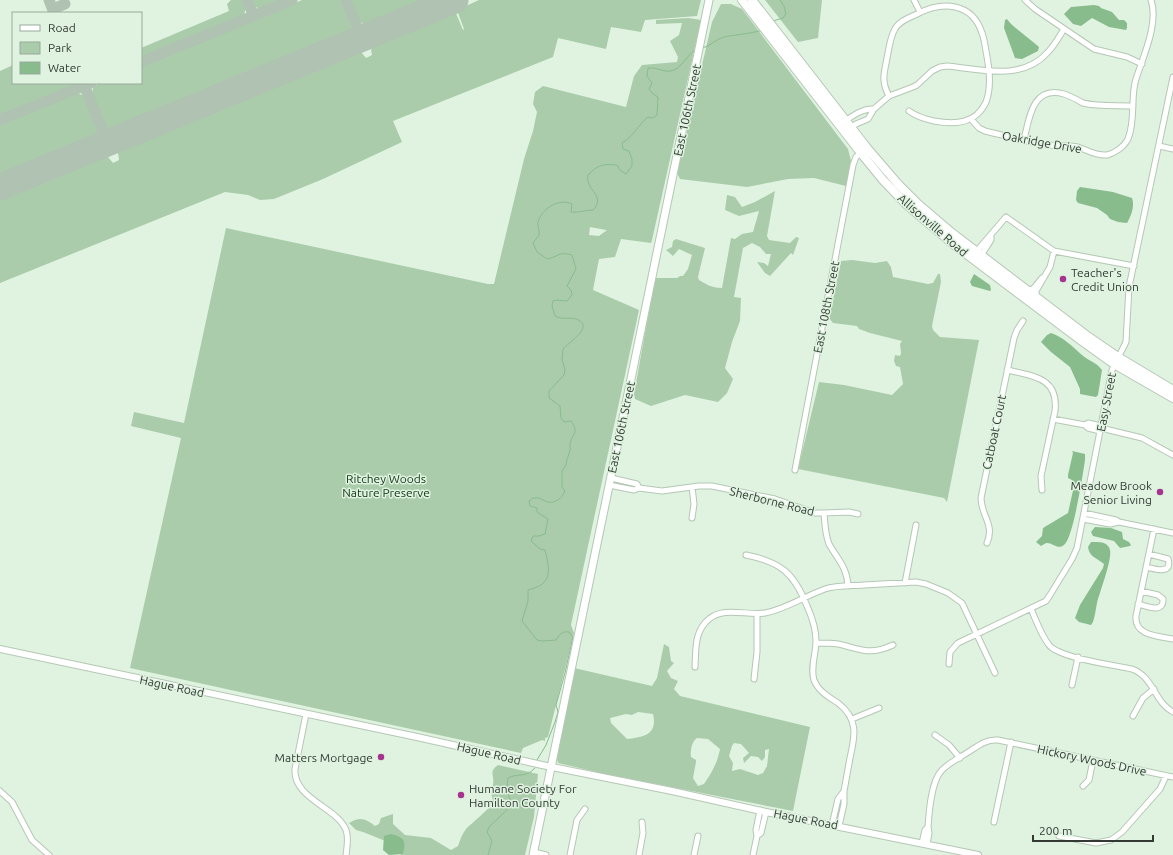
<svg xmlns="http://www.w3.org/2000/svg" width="1173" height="855" font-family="Ubuntu,sans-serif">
<rect width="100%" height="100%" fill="#dff3e0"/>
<path fill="#aaccab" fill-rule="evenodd" d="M231,0H243C245,7 247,11 242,17L141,58V48L229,11L227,4Z
M251,0H282L260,9L254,6Z
M302,0H342L352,25L351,29L347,34L113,131L107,129L92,95C92,88 94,86 100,83H141V66Z
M350,0H431L369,25C356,24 354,11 350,0Z
M479,0H701L697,16L645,20L641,32L611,27L606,49L558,38L553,57L393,121L402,142L323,179L274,199L260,200L248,195L225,192L0,283V198L102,155L108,157L113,163L119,160L118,153L121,148L355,51L361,52L366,58L372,55L371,50L375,43L454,10L455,11L463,30L464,29L457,10Z
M765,0H822L818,38L798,42Z
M721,4H731L742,9L848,149L851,161L846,186L814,178L788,179L747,187L680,179L677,173L712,22Z
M688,18L701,20L652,240L651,243L621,239L615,257L599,259L593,290L639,310L571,625L574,633L548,737L545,738V741L542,740L523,748L521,753L130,668L181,438L131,426L134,412L184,423L226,228L488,284H494L524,159L533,131L537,112L533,104L535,92L543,86L626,107L634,76L642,65L677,62L678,57L670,41L679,35L682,23L656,24V20ZM590,227L606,230H607L599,236L589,235Z
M13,65V83H75L73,86L0,116V71Z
M76,93L80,94L85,97L98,128V134L95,138L0,177V124Z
M775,191L767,236L769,240L790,243L796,237L799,238L793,255L791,253L770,276L765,273L757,262L764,263L768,266L771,254H766L760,247L752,243L743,248L734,297L741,298L740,321L732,342L725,368L733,379L727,393L718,402L685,395L651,406L635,399L634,394L655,278H677L680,276H683L688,269L692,255L679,249L673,256L666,250L672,247L673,241L676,239L705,248L698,277L699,280C707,285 713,288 722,288L731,238L735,239L742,234L753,232L759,211L739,216L725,210L727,195L735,197L742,207L755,202Z
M852,260L875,263L887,261L891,267L893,277L928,284L933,283L938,274H940L941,282L932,326L933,330L940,337L979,340L947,502L944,498L798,469L819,382L844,385L892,395L903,384L900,367L896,366L894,361L895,355L900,356L901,353L900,344L902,341L870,333L859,329L857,326L833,323L829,318L841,261Z
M664,644L669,647L671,661L674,663L667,671L671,678L678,681L674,689L680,696L810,727L793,811L605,774L558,763L557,759L574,668L652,686L657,678ZM638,712L653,714C658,735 643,737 627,739L611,723L610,718L626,714L632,715ZM697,738L708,739L720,749C717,764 712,772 704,784L698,786L693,778L696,762V760L691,757C690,751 692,741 697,738ZM734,743L741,744L749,753L743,758L744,763L751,756L758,757L762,761L765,757V750L769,749L767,766L763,773L758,775L740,769L732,771L733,763L729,756L732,746Z
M498,765L538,774L534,817L525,855H401L393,844L363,832L356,830L349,823C360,816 366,819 375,826L379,824L381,818L393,814V824L405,835L431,838L451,850L458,846C460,840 462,834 466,829C470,825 492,806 493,803C493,799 491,794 491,790C491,787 492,788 493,785C495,775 488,772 498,765Z"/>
<path fill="#88bc8c" d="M1094,5L1099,6L1101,8L1112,12L1119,20H1124L1127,23V28L1126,30L1109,27L1092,18L1081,26L1073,24L1064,14L1071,7Z
M1007,19C1010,25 1032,40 1039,47L1038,51L1022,59L1015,58L1004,28L1005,20Z
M1080,187L1113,192L1132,198C1135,206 1131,216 1127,223L1118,222L1110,219L1107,215L1097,208L1078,203L1076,200L1077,191Z
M974,274L990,285L991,290L990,291L972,286L970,282Z
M1051,333C1063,337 1073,347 1082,355C1090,362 1095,361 1102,370L1098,395L1096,397L1080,394V389L1070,367L1051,352L1041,342L1047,335Z
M1072,451L1085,454V460C1083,474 1073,539 1064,545C1058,550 1053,543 1047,543C1045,543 1043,545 1041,546L1036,542L1042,536L1043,528L1068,513L1074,486L1072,480L1068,478V475L1073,453Z
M1095,527L1111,528L1122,532L1123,539L1129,542L1131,545L1130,546L1120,548L1114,541L1093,536L1091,532Z
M1091,542C1098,542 1108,541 1110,550C1112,559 1101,589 1098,599C1096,605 1095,622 1091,625L1079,622L1075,618L1080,605L1103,568L1104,564C1097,558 1089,557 1088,547Z
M391,834C405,838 406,840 403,854L389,855L383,850L384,836Z"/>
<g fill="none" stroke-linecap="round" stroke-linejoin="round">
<path stroke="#88bc8c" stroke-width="1" d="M772,22L776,20L783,18L786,14L784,6L780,0
M702,48C711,46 714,40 724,37C733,35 756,33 762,30
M537,760L546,745L555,722L558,712L556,705L565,673L573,637L569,632C562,631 560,634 556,640L542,641L537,640L522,621L528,601V590C553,584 550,571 545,550L540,549L531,541L533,536H539L545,534L548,519L537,512V508L530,506L529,501C531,500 532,498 534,498C543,496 545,506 556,501C561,498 563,496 565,491L562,487V471L566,465C566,459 569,456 570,450C570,448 570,446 570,444C572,433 580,434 571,421L564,422L561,418L560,406L549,398V391L564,375L565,370L562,359L563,349C568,343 596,326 576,319C569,317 562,320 555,316L552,306L553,301L556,300L567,301L572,295L571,290L567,286L576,269L572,255C559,251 558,257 547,259L537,252L533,243C534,241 538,237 539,235C540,231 537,226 538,222C542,208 559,198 572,204L571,212C579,213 585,210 593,210C605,197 590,192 588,181C587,179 588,177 588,175C599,164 603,164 617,165L620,170L626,174L632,166V159L629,151L623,149L622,143C634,136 638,125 648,117L653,118L657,115L658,97L653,94L649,89L652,83L647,76L648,68C657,67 662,72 670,71C681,70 686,56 695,50
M488,855L492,841L487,832L489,827L512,805C508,795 506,788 508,778C518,773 526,778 535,768"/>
<path stroke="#b0c2b2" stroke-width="11" d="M49,0L54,13
M247,0L254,16
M346,0L362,39
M53,9L65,4
M141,62L292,0
M83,83L108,143
M0,120L91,83"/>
<path stroke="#b0c2b2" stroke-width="27" d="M0,187L455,0"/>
<defs>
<path id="minor" d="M914,0L920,12
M1025,0L1035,9L1094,49L1127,57L1142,64
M889,96C881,81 884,74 887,58C889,49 890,37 895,29C899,21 909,18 917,14C942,1 972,2 982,33C984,38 985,45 986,51C989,67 992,86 986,102C976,124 955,125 934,121C925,119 917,117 909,111
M971,119L979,128L985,131C1006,136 1027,142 1047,145C1057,146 1068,145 1078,147C1087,150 1096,156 1107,155C1115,153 1124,147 1128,139C1136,119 1130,98 1136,79C1143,57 1159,23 1151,0
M844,122C852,116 863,108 874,109
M849,129L856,124L868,119L874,109L889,96L913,87L917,85L932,71L940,67L947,66C980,69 1022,82 1048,52C1054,46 1059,37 1064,29
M1024,140C1029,119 1032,85 1064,94C1071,96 1077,100 1083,103C1099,107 1117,105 1133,106
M1159,146L1173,149
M975,253L1006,217L1054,251L1134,266
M980,257L991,240V236
M1027,290L1033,289L1042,278
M1036,297V291L1050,267L1054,251
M1007,370C1032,376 1059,377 1055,411L1041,476L1042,490
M1053,419L1085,425
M1101,428L1142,438L1173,455
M1100,431L1088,428L1085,425L1088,423L1101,426
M795,470L853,165L856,157L863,151
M609,485L634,490L639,488L637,484L611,478
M639,488L662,491L699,486H712L775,499L815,513H824L849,512L858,514
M824,513C825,524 825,534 829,544C838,560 847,567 848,586
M692,518L694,504L692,487
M1083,519L1110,524L1119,522L1116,520L1084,513
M1119,522L1173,533
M1154,529L1136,616C1134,636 1159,636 1173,639
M987,543C995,524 981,516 981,498L1014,338L1017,330L1023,321
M746,555C781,562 794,573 807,606C812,617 816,629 816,641C816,654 810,668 814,680C818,691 829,697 838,703C859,719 855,736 850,758C848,769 846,780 844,791
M1146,567C1152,568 1173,576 1168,559L1149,554
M905,583L916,525
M1138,604C1146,606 1164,614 1163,599L1158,595L1141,591
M1031,609C1036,620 1041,635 1049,645C1059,658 1114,665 1132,669C1154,677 1154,702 1173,712
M816,643C823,643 831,643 838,644C861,649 869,656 893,645
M949,664L950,652L958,643L1046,601L1050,595L1072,559L1077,548L1112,370L1126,342L1129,287L1173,77
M695,667C696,650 694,631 709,619C724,606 747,616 765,613C786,609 805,596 825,589C837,585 851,586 864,585C881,584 899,583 916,582L926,584L948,593L962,603L995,673
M754,679L757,652V614
M1072,685L1078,657
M306,714L295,769C293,799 337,807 346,830C349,838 347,847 346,855
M1133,716L1143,698L1154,689
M852,719L879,708
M935,735L949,745L960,758
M1083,786L1089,780L1093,760
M0,791L12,802L32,840L49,855
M760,810L756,830L757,836L761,833L766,812
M994,822L1011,742
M832,825L838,799L844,791V804L839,826
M928,827C929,812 931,781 942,770C950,762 961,757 970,751C979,745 987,739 998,740L1173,777
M1059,836L1096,843L1111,840L1122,832L1160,789L1166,776
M922,843L925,830L928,827L929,833L927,844
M534,852L546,855
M570,855L577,820L585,809
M639,855L643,833L642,822
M694,855L698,836
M753,855L757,836"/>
<path id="tertiary" d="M0,649L417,737L542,765L672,791L766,812L978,855"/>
<path id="secondary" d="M533,855L709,0"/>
<path id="primary" d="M742,0L861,153L883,180L907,205L953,244L1082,341L1114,364L1173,398
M752,0L867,148L898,184L918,204L952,233L1086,335L1118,357L1173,390"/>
</defs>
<use href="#minor" stroke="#b5c7b5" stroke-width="7"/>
<use href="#tertiary" stroke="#b5c7b5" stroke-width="8"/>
<use href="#secondary" stroke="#b5c7b5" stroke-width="9"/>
<use href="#primary" stroke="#b5c7b5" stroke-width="10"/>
<use href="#minor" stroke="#fff" stroke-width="5"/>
<use href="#tertiary" stroke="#fff" stroke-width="6"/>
<use href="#secondary" stroke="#fff" stroke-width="7"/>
<use href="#primary" stroke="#fff" stroke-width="8"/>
</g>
<g fill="#a6348f" stroke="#dff3e0" stroke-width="1.5">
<circle cx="1063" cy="279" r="4"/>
<circle cx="1160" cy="492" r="4"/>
<circle cx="381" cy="757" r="4"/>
<circle cx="461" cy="795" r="4"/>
</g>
<g text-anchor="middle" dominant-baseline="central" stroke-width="3" stroke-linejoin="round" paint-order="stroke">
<g font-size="12" fill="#323a33" stroke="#dff3e0">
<text transform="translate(687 110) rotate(-78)">East 106th Street</text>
<text transform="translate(1042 142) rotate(10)">Oakridge Drive</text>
<text transform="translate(933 225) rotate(41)">Allisonville Road</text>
<text transform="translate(826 307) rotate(-79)">East 108th Street</text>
<text transform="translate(1106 402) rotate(-79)">Easy Street</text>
<text transform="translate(621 427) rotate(-78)">East 106th Street</text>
<text transform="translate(994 432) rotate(-78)">Catboat Court</text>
<text transform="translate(772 501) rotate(14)">Sherborne Road</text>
<text transform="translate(172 686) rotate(12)">Hague Road</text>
<text transform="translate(489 753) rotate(13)">Hague Road</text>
<text transform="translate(1092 760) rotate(12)">Hickory Woods Drive</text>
<text transform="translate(806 819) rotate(11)">Hague Road</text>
</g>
<g font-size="12" fill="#323a33" stroke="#dff3e0" text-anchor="start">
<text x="1071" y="272">Teacher's<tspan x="1071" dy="14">Credit Union</tspan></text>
<text x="1152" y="485" text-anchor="end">Meadow Brook<tspan x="1152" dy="14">Senior Living</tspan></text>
<text x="373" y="757" text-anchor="end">Matters Mortgage</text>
<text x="469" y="788">Humane Society For<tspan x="469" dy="14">Hamilton County</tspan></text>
</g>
<g font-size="12" fill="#0f3414" stroke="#dff3e0">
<text x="386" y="478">Ritchey Woods<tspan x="386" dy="14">Nature Preserve</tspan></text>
</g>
</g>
<rect x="12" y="12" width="130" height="72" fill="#dff3e0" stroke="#9aa99b"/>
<rect x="20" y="25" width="20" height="6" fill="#ffffff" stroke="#9aa99b"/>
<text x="48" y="32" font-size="12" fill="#323a33">Road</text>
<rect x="20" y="42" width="20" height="12" fill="#aaccab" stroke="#9aa99b"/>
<text x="48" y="52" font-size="12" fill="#323a33">Park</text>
<rect x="20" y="62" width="20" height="12" fill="#88bc8c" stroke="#9aa99b"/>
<text x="48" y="72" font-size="12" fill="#323a33">Water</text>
<path d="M1033 835v6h120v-6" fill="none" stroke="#323a33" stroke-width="2"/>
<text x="1039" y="835" font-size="12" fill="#323a33" stroke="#dff3e0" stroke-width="3" paint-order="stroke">200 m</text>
</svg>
